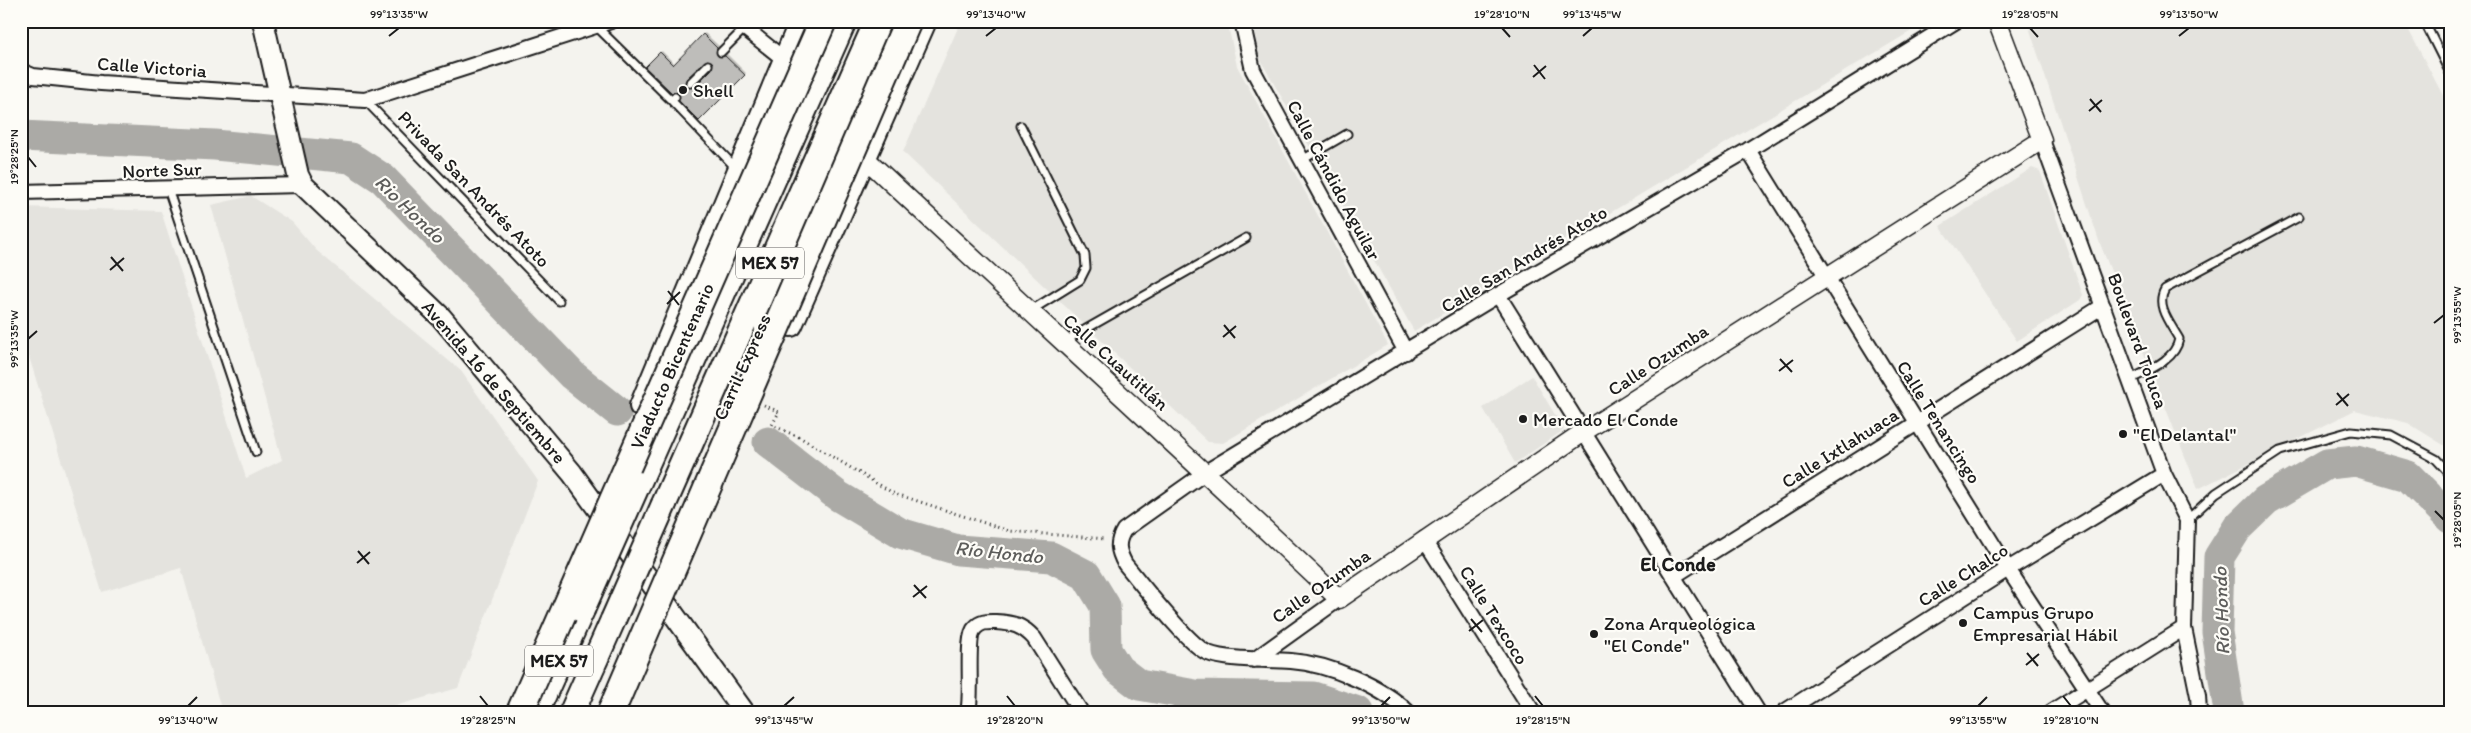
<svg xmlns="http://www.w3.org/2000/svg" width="2471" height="733" font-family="Itim,sans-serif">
<rect width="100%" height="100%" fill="#f4f3ee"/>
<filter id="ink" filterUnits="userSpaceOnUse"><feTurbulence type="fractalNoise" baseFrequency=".02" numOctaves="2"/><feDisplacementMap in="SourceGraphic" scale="10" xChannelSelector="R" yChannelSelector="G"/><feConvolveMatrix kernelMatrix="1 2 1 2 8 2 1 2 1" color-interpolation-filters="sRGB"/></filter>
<g filter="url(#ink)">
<path fill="#e4e3de" d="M961,21H1227L1237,66L1388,345L1223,443L1208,442L903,152Z
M1254,21H1928L1414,331L1257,54Z
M2027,21H2404L2450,109V449L2408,423L2355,410L2198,489L2099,241Z
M2032,168L2040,171L2083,295L2080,300L2017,341L1940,226Z
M251,196L292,222L316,250L461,371L538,481L458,688L374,712H222L181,568L102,592L21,331V207L161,211L246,478L282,460L211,205Z
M1532,376L1564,430L1515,463L1483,408Z"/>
<path fill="#0003" fill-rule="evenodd" d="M705,33L719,46V55L727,54L746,73L700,120L680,92L647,67L662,51L675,64ZM704,60H712L713,69L697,85L688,86L687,77Z"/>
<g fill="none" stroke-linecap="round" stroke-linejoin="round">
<path stroke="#abaaa6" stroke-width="31" d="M21,136L215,145L351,158L383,179L572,375L617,411
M768,442L838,496L900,533L958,550L1051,557L1086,575L1105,606L1106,650L1118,669L1139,685L1195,695L1313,697L1358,712
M2229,712L2217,632L2219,557L2238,527L2266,500L2327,464L2356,461L2408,476L2450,518"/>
</g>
<path fill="#bebdba" stroke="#1c1c1c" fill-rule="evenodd" d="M703,34L717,48L718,56H725L745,75L699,121L679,101V93H672L645,67L660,52L673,65ZM707,60L713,63L712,69L694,87H687L686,79Z"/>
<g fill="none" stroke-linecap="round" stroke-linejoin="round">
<defs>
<path id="service" d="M2424,21L2450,73
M596,26L672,101
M721,52L745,28
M690,83L708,65
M675,97L672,101L735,167
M365,100L559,301
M1021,126L1085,255L1086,268L1080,280L1030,311
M1302,160L1347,134
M168,189L256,452
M1065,341L1246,238
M2129,380C2148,370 2175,361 2179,339C2170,323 2155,306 2165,289L2299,217
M2187,520L2216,493L2280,451L2351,431L2391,435L2436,459L2450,474"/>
<path id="minor" d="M736,21L785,60
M1242,21L1253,70L1406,352
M21,71L33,76L101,83L365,100L611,21
M2042,140L2164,474L2187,520L2184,628L2198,696L2199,712
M1748,150L2008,569L2102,712
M21,192L303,185
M1498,295L1758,712
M1424,539L1533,712
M1674,576L2103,306
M1254,660L1339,599
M968,712C973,694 965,637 975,628C981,621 988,622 996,622C1013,623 1022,625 1034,638L1081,712
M1408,712C1381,686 1329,664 1291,661C1269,659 1228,661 1208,653C1188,645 1141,583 1125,564C1118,551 1116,543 1124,530L1206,472L1498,295L1748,150L1956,21
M1784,712L2008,569L2164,474
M2051,712L2184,628"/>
<path id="tertiary" d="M865,158C1022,305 1182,450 1339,599L1585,431L2042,140L1997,21"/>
<path id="secondary" d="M263,21L298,175L303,185L441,317L572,473L744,712"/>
<path id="primary" d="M791,325L925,21
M641,406L801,21"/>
<path id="trunk" d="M638,484L844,21
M664,504L877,21
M536,712L582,610
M572,712L613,620"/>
<path id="motorway" d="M778,285L894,21
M767,348L771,264"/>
</defs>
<use href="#service" stroke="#1c1c1c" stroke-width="11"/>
<use href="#minor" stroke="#1c1c1c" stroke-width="18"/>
<use href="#tertiary" stroke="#1c1c1c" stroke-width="21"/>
<use href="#secondary" stroke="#1c1c1c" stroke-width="24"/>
<use href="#primary" stroke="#1c1c1c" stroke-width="26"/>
<use href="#trunk" stroke="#1c1c1c" stroke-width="28"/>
<use href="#motorway" stroke="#1c1c1c" stroke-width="30"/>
<path stroke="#1c1c1c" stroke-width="3" stroke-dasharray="1 4" stroke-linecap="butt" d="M764,405L779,412L772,425L801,438L893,493L1009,531L1105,539"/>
<use href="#service" stroke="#fdfcf7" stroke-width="7"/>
<use href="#minor" stroke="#fdfcf7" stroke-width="14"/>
<use href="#tertiary" stroke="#fdfcf7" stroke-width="18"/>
<use href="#secondary" stroke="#fdfcf7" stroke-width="20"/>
<use href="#primary" stroke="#fdfcf7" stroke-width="22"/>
<use href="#trunk" stroke="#fdfcf7" stroke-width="24"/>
<use href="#motorway" stroke="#fdfcf7" stroke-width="26"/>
<defs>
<path id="trunk-bridge" d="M582,610L638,484
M613,620L664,504"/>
<path id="motorway-bridge" d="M520,712L823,21
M611,712L908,21"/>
</defs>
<use href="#trunk-bridge" stroke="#1c1c1c" stroke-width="28" stroke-linecap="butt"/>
<use href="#motorway-bridge" stroke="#1c1c1c" stroke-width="30" stroke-linecap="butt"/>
<use href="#trunk-bridge" stroke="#fdfcf7" stroke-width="24"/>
<use href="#motorway-bridge" stroke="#fdfcf7" stroke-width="26"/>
</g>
</g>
<path fill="none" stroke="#1c1c1c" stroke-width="2" d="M1502,28L1510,37M2030,28L2038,37M389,36L399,28M986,36L996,28M1583,36L1592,28M2179,36L2189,28M1534,65L1545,79M1533,77L1546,66M2090,99L2101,112M2089,111L2102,100M28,157L36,167M111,257L123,271M110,270L124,258M668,291L679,305M667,304L680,292M2434,323L2444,315M1224,325L1235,338M1223,337L1236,326M28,339L37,331M1780,359L1792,372M1779,371L1793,360M2337,393L2348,406M2336,405L2349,394M2435,511L2444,520M358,551L369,564M357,563L370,552M914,585L926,598M913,597L927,586M1471,619L1482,632M1469,631L1483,620M2027,653L2038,666M2026,665L2039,654M480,696L488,706M1007,696L1015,706M1535,696L1543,706M2063,696L2071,706M188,706L197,697M784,706L794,697M1381,706L1390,697M1978,706L1987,697"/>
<g fill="#1c1c1c" stroke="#fdfcf7" stroke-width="2">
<circle cx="683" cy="90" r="5"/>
<circle cx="1523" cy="419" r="5"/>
<circle cx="2123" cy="434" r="5"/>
<circle cx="1963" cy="623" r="5"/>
<circle cx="1594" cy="634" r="5"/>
</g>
<g text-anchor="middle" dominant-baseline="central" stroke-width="4.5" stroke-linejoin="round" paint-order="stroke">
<g fill="#fdfcf7" stroke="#605f5e" stroke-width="1">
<rect x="736" y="247.5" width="68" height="31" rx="4"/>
<rect x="525" y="645.5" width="68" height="31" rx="4"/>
</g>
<g font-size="18" font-weight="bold" fill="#1c1c1c">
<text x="770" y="263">MEX 57</text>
<text x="559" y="661">MEX 57</text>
</g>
<g font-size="19" fill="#1c1c1c" stroke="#fdfcf7">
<text transform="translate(152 67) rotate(4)">Calle Victoria</text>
<text transform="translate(162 170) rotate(-2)">Norte Sur</text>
<text transform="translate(1334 180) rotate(62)">Calle Cándido Aguilar</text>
<text transform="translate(474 189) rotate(46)">Privada San Andrés Atoto</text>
<text transform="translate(1524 259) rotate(-31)">Calle San Andrés Atoto</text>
<text transform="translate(2138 341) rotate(70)">Boulevard Toluca</text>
<text transform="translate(1658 360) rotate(-33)">Calle Ozumba</text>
<text transform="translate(1116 362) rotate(42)">Calle Cuautitlán</text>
<text transform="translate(672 366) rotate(-66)">Viaducto Bicentenario</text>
<text transform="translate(742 367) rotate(-66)">Carril Express</text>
<text transform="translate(494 382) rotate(49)">Avenida 16 de Septiembre</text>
<text transform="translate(1939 422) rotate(58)">Calle Tenancingo</text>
<text transform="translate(1840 448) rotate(-32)">Calle Ixtlahuaca</text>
<text transform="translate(1963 575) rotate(-32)">Calle Chalco</text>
<text transform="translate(1321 586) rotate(-35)">Calle Ozumba</text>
<text transform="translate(1494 615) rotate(58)">Calle Texcoco</text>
</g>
<g font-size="19" fill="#1c1c1c" stroke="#fdfcf7" text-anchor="start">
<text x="693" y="90">Shell</text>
<text x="1533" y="419">Mercado El Conde</text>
<text x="2133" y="434">"El Delantal"</text>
<text x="1973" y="612">Campus Grupo<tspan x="1973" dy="22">Empresarial Hábil</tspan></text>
<text x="1604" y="623">Zona Arqueológica<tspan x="1604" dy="22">"El Conde"</tspan></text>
</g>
<g font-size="20" font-style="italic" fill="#5c5c5a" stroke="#fdfcf7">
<text transform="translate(410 209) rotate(44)">Rio Hondo</text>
<text transform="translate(999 552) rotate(6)">Río Hondo</text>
<text transform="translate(2221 611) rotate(-92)">Río Hondo</text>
</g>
<g font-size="20" font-weight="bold" fill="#1c1c1c" stroke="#fdfcf7">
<text x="1678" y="564">El Conde</text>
</g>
</g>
<rect width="2471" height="733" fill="none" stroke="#fdfcf7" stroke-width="55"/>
<rect x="28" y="28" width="2416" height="678" fill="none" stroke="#1c1c1c" stroke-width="2"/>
<g font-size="12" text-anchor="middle" fill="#1c1c1c">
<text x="399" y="18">99°13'35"W</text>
<text x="996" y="18">99°13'40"W</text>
<text x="1502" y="18">19°28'10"N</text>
<text x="1592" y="18">99°13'45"W</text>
<text x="2030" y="18">19°28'05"N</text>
<text x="2189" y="18">99°13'50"W</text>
<text transform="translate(14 157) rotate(-90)" y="4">19°28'25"N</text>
<text transform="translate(2457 315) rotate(-90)" y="4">99°13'55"W</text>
<text transform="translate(14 339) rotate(-90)" y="4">99°13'35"W</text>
<text transform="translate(2457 520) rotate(-90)" y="4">19°28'05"N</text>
<text x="188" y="724">99°13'40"W</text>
<text x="488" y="724">19°28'25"N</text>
<text x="784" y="724">99°13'45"W</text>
<text x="1015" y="724">19°28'20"N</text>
<text x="1381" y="724">99°13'50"W</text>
<text x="1543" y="724">19°28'15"N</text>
<text x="1978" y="724">99°13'55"W</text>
<text x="2071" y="724">19°28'10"N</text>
</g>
</svg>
